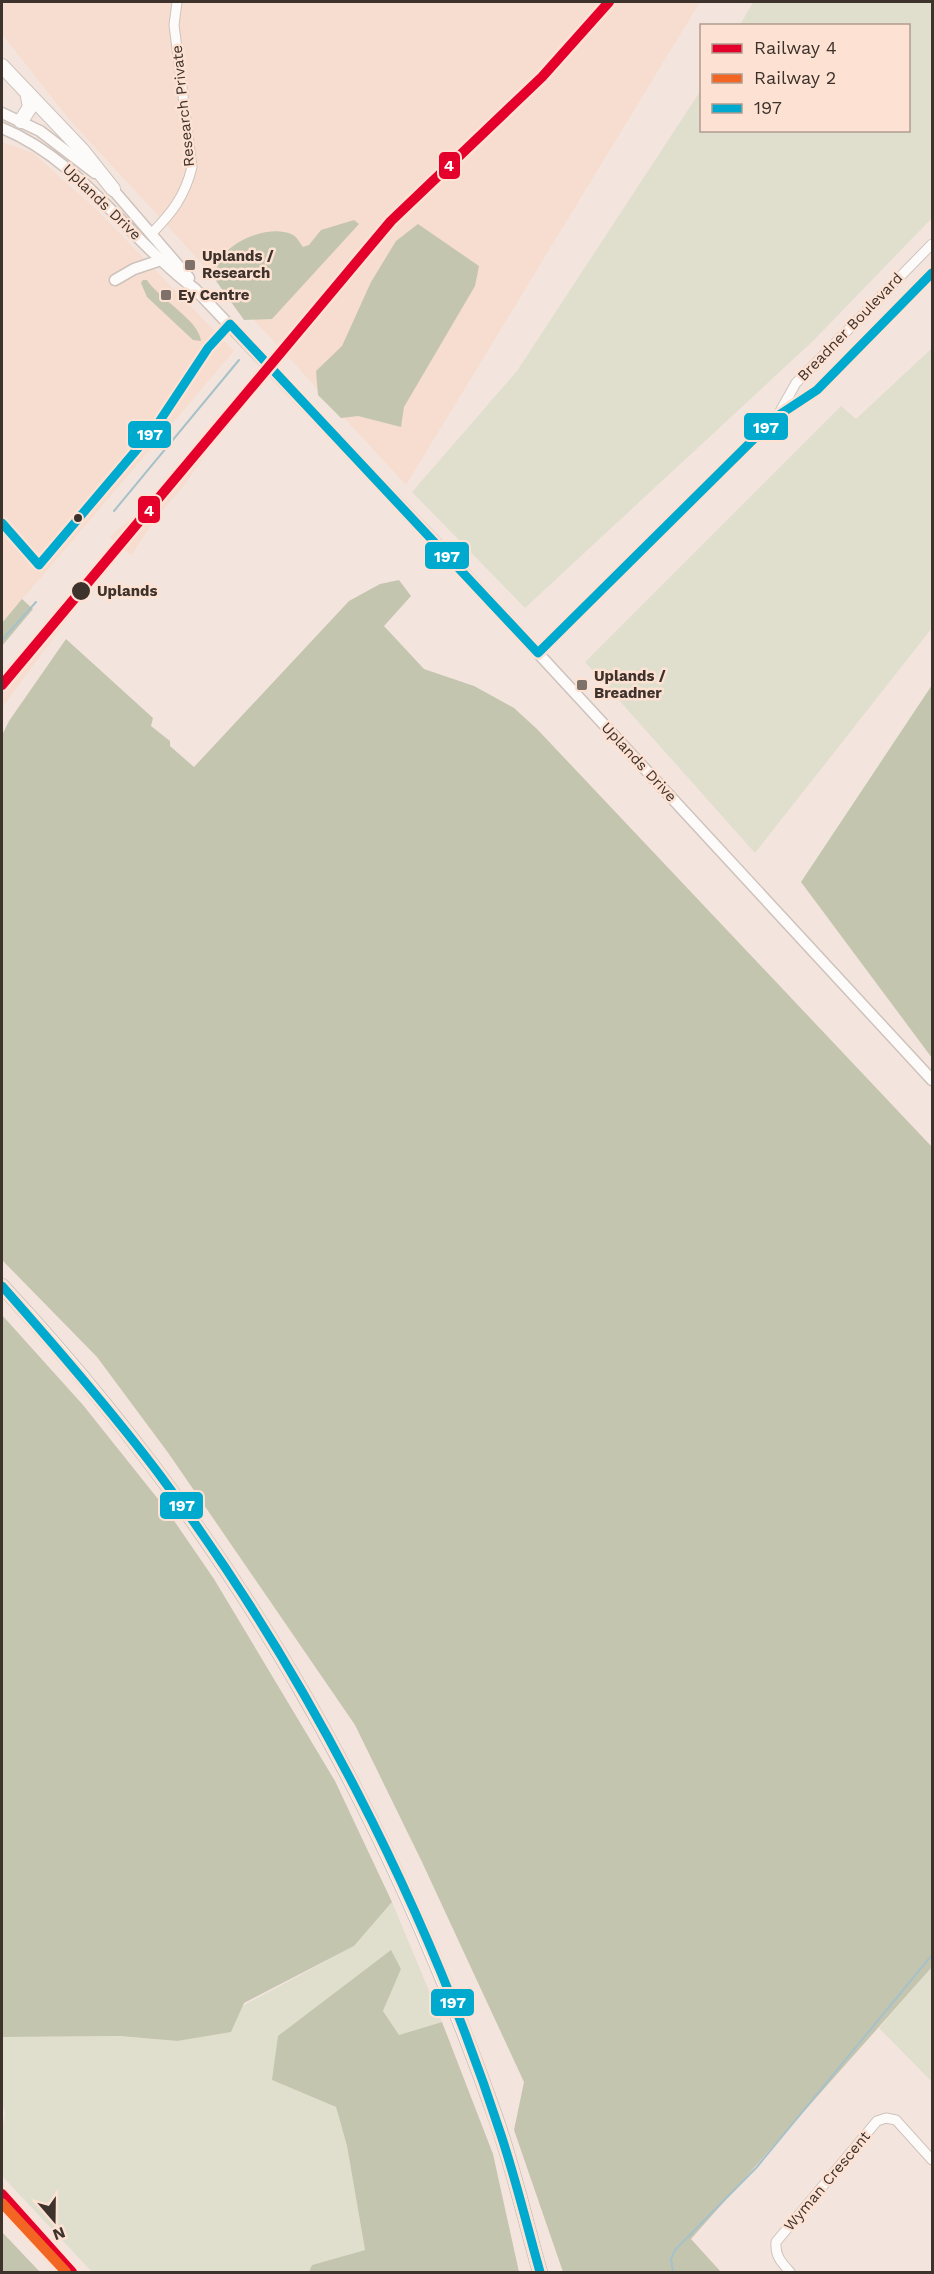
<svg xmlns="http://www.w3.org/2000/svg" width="934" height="2274" font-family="'Work Sans',sans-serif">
<rect width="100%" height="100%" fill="#f3e5dd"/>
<path fill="#f6ddcf" d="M2,2H700L406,485L68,118L2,34Z
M2,142L33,153L97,210L234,351L2,623Z
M244,386L252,393L222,430L185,484L156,518L133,553L131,555L124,550L79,603L2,708V673L59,606L72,596L116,543L109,537L133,517Z
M2,2183L18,2205L80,2272H58L2,2211Z"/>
<path fill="#e0dfce" d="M753,2H932V218L813,341L525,608L412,492L517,371L701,90L702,130H908V26L740,25Z
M932,348V628L755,853L585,662L841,406L856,419Z
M392,1902L442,2022L399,2036L383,2011L401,1969L272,2080L336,2107L347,2146L365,2250L312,2265L309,2272H92L2,2176V2131L5,2113L2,2104V2037L120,2036L177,2041L354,1946Z
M932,1967V2082L879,2028Z"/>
<path fill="#c4c5ae" d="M354,220L359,224L272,319L244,320L216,281C210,247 265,223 291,234C297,236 299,242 303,247L309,245L321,230Z
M418,224L479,266L475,286L404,407L401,427L358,416L341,418L318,395L316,371L342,346L371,282L396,241Z
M143,280H147C158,298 200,321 201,341L193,340L147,297L141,283Z
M399,580L411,596L384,626L424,669L474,686L514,708L537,729L932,1147V1967L691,2239L721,2272H563L514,2130L524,2082L422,1862L355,1725L169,1454L97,1357L2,1260V735L9,721L66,639L153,718L151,726L170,741V746L194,767L349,601L380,584Z
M22,599L33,609L2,646V623Z
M932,685V1058L801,882Z
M2,1315L83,1405L166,1509L214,1579L335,1781L392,1902L354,1946L244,2003L231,2032L177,2041L120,2036L2,2037Z
M391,1950L401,1969L383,2011L399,2035L442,2022L493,2154L519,2272H309L312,2265L365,2250L347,2146L336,2107L272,2080L278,2036Z
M2,2232L40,2272H2Z"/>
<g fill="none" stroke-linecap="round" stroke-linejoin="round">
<path stroke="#a6c1c9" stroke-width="2" d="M114,511L239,360
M2,640L36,602
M673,2272L671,2259L675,2250L756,2168L932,1955"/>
<defs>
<path id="minor" d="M151,234C172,213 185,196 192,167L174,25L177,2
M778,415L796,383L932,244
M538,653L776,417L817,390L932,273
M790,2272C781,2262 775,2256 776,2242L877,2121L886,2118L896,2120L932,2160"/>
<path id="major" d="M2,113L40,131L95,173
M2,128C82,161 127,238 195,289L441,548L932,1080
M109,185L189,278
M115,280L134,269L161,260"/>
<path id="highway" d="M2,66L82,150L113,189
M21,121L30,107L27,92
M2,1286C230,1532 382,1798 494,2113C513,2165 525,2220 540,2272"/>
</defs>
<use href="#minor" stroke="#cec3bc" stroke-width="11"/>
<use href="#major" stroke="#cec3bc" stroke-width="13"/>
<use href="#highway" stroke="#cec3bc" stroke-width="16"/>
<use href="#minor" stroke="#fdfbfa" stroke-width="9"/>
<use href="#major" stroke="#fdfbfa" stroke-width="10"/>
<use href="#highway" stroke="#fdfbfa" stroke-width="14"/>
<defs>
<path id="bus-1" d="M2,523L39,565L155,428L208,348L230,324L538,653L776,417L817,390L932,273
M2,1286C56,1347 110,1409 159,1474C305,1669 426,1904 501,2135C516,2180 527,2226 540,2272"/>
</defs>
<use href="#bus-1" stroke="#fde2d3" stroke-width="14"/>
<use href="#bus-1" stroke="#00a9ce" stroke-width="9"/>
<defs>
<path id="rail-1" d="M2,685L391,221L542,77L609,2
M2,2194L72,2272"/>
<path id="rail-2" d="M2,2203L66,2272"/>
</defs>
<use href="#rail-1" stroke="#fde2d3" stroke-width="15"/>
<use href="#rail-2" stroke="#fde2d3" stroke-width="15"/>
<use href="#rail-1" stroke="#e4002b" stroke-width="10"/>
<use href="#rail-2" stroke="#f26522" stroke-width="10"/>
</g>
<g fill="#7d716a" stroke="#fde2d3" stroke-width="2">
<rect x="184" y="259" width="12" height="12" rx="3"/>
<rect x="160" y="289" width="12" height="12" rx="3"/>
<rect x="576" y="679" width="12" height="12" rx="3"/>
</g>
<g fill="#3d322c" stroke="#fde2d3" stroke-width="2">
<circle cx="78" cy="518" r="5"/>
<circle cx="81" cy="591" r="10"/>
</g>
<g text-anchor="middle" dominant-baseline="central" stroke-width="5" stroke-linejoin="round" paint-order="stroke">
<g font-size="15" fill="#3d322c" stroke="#fde2d3">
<text transform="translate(183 106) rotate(-96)">Research Private</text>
<text transform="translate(102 202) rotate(44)">Uplands Drive</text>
<text transform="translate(850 327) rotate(-46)">Breadner Boulevard</text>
<text transform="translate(639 762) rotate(47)">Uplands Drive</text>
<text transform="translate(827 2181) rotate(-50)">Wyman Crescent</text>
</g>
<g font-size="15" font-weight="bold" fill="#3d322c" stroke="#fde2d3" text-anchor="start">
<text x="202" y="256">Uplands /<tspan x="202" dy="17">Research</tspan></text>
<text x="178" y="295">Ey Centre</text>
<text x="594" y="676">Uplands /<tspan x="594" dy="17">Breadner</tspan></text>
</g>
<g font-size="15" font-weight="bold" fill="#3d322c" stroke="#fde2d3" text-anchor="start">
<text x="97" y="591">Uplands</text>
</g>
</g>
<g stroke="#fde2d3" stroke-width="2">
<rect x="438" y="151" width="23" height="29" rx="6" fill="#e4002b"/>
<rect x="743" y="412" width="46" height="29" rx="6" fill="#00a9ce"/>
<rect x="127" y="420" width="45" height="29" rx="6" fill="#00a9ce"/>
<rect x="137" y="495" width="24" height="29" rx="6" fill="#e4002b"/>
<rect x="424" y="541" width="46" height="29" rx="6" fill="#00a9ce"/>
<rect x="159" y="1491" width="45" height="29" rx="6" fill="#00a9ce"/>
<rect x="430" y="1988" width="45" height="29" rx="6" fill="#00a9ce"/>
</g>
<g font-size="16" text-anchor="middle" font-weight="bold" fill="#fff">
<text x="449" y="171">4</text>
<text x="766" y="433">197</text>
<text x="150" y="440">197</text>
<text x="149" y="516">4</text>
<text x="447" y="562">197</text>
<text x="182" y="1511">197</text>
<text x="453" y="2008">197</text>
</g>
<rect width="934" height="2274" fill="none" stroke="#3d322c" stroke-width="6"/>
<rect x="700" y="24" width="210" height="108" fill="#fde2d3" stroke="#b09c90" stroke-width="1.5"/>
<rect x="712" y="44" width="30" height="9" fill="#e4002b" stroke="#b09c90" stroke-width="1.5"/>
<text x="754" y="54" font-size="18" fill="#3d322c">Railway 4</text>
<rect x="712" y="74" width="30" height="9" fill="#f26522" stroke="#b09c90" stroke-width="1.5"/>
<text x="754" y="84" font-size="18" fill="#3d322c">Railway 2</text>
<rect x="712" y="104" width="30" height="9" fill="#00a9ce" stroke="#b09c90" stroke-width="1.5"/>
<text x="754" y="114" font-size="18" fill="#3d322c">197</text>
<g transform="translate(54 2220) rotate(160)" stroke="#fde2d3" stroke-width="4.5" paint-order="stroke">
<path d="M0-4.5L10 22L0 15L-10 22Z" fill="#3d322c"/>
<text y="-9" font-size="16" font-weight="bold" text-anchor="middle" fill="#3d322c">N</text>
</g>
</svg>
